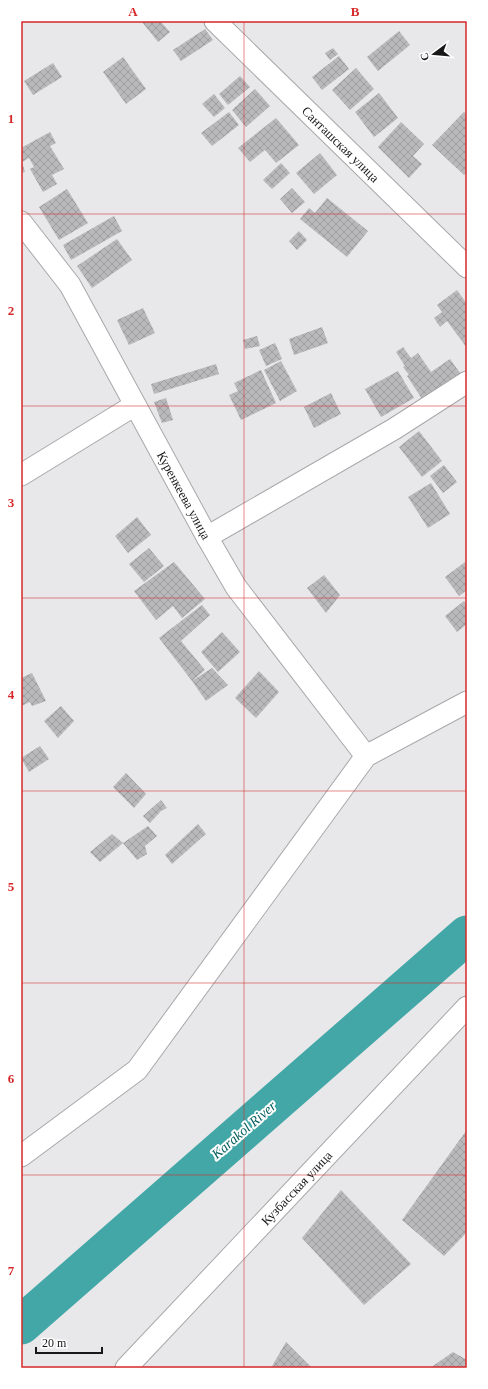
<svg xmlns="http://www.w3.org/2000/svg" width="488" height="1389" font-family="'Times New Roman',serif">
<defs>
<pattern id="building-cross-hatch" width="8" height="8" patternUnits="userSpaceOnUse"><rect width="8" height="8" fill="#b9b8bb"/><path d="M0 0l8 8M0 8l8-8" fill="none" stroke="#9e9da0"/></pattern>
</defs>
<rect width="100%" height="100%" fill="#e8e8eb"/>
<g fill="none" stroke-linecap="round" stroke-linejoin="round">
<path stroke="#42a7a6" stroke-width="39" d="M21,1325L467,935"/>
</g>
<path fill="url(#building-cross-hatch)" d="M143,21H160L170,32L158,42L142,22Z
M205,29L213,40L181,61L173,50Z
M399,31L410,45L378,71L367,57Z
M333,48L338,54L330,60L325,53Z
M339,56L349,69L322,90L312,77Z
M123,57L146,89L126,104L103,72Z
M53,63L62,77L33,95L24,81Z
M356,68L374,89L350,110L332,90Z
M240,76L250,87L228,105L219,94Z
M255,89L270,106L246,127L232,110Z
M379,93L398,118L374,137L355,112Z
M214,94L225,108L214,117L202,104Z
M229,112L239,125L212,146L201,133Z
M464,112L467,115V173L464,175L432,145Z
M276,118L299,145L276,163L265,150L250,162L238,148Z
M401,122L424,144L413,156L422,164L409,178L378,147Z
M50,132L56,143L50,146L64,169L52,175L57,184L43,192L30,169L34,167L29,158L22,162L25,172L21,173V148Z
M320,153L337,175L314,194L296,173Z
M281,163L290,173L272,189L263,180Z
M292,188L305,202L292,213L280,199Z
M67,189L88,223L59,240L39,207Z
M327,198L368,231L347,257L300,219L309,208L315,213Z
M114,216L122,231L71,260L63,245Z
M299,231L307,240L297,250L289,241Z
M117,239L132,260L92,288L77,266Z
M457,290L467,304V348L447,321L440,327L434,318L442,312L437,305Z
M143,308L155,333L129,345L117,320Z
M322,327L328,343L294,355L289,339Z
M257,336L260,346L245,349L243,340Z
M275,343L282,359L266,366L259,350Z
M403,347L411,358L418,353L431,372L450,359L460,373L422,399L407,376L409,375L403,367L405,366L396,352Z
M281,361L297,391L280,401L264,370Z
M216,364L219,374L154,394L151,384Z
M261,370L276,403L241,420L229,395L238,391L234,383Z
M398,371L414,398L381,417L365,389Z
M331,393L341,414L314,428L304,407Z
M166,398L173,420L162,423L154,402Z
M419,431L442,461L422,477L399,447Z
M444,465L457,482L443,493L430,476Z
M431,483L450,514L428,528L408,497Z
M137,517L151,535L128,553L115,536Z
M149,548L164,566L144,582L129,564Z
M174,562L205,599L182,618L173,606L156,620L134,591Z
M465,562L467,564V590L459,596L445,577Z
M324,575L340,595L326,613L307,588Z
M464,601L467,605V624L457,632L445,616Z
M202,605L210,615L181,641L205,670L192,681L159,638Z
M222,632L240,652L218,672L201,652Z
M212,668L228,685L206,701L192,681Z
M259,671L279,692L256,718L235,698Z
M32,673L46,701L32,706L30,702L21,706V678Z
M61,706L74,721L58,738L44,721Z
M40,746L49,759L29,772L21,758Z
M126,773L146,794L134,808L113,787Z
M161,800L167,808L161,811L150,823L143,816Z
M198,824L206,834L172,864L165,855Z
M148,826L157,836L145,846L147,854L137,860L123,843Z
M112,834L123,843L100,862L90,852Z
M466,1131L467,1132V1232L444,1256L402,1220Z
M341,1190L411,1264L364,1305L302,1238Z
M286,1342L312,1368H271Z
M453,1352L467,1360V1368H430Z"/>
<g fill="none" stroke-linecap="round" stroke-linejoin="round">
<defs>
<g id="street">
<path id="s1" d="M215,21L467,267"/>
<path id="s2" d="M21,222L70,285L207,537L236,587L366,756"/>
<path d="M21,475L135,405"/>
<path d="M207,537L394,429L467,382"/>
<path d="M21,1156L137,1070L366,756L467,702"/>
<path id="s3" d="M126,1368L467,1007"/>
</g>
</defs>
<use href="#street" stroke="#a8a8aa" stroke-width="23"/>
<use href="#street" stroke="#fff" stroke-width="21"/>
</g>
<path fill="none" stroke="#d62828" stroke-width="1" stroke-opacity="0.55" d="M244,21V1368M21,214H467M21,406H467M21,598H467M21,791H467M21,983H467M21,1175H467"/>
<g text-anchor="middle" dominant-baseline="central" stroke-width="4" stroke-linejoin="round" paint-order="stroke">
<g font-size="13" fill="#181819" stroke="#fff">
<text stroke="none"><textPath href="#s1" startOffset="176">Санташская улица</textPath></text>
<text stroke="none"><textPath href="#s2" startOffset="319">Куренкеева улица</textPath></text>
<text stroke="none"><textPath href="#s3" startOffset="248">Кузбасская улица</textPath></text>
</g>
<g font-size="14" font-style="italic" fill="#035d5d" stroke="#fff">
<text transform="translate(244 1130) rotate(-41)">Karakol River</text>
</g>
</g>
<rect width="488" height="1389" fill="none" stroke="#ffffff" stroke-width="44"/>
<g transform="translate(434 54) rotate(254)" stroke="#ffffff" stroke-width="3" paint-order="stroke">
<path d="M0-3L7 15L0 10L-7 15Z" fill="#181819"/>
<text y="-6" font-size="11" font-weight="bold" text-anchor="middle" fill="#181819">С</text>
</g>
<path d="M36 1347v6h66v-6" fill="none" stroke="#181819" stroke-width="2"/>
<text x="42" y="1347" font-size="12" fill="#181819" stroke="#ffffff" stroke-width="3" paint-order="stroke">20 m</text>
<rect x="22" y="22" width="444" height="1345" fill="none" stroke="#d62828" stroke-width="1.5"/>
<g font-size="13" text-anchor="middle" font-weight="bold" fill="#d62828">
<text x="133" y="16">A</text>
<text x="355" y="16">B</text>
<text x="11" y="123">1</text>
<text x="11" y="315">2</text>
<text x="11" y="507">3</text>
<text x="11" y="699">4</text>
<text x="11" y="891">5</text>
<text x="11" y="1083">6</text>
<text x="11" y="1275">7</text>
</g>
</svg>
